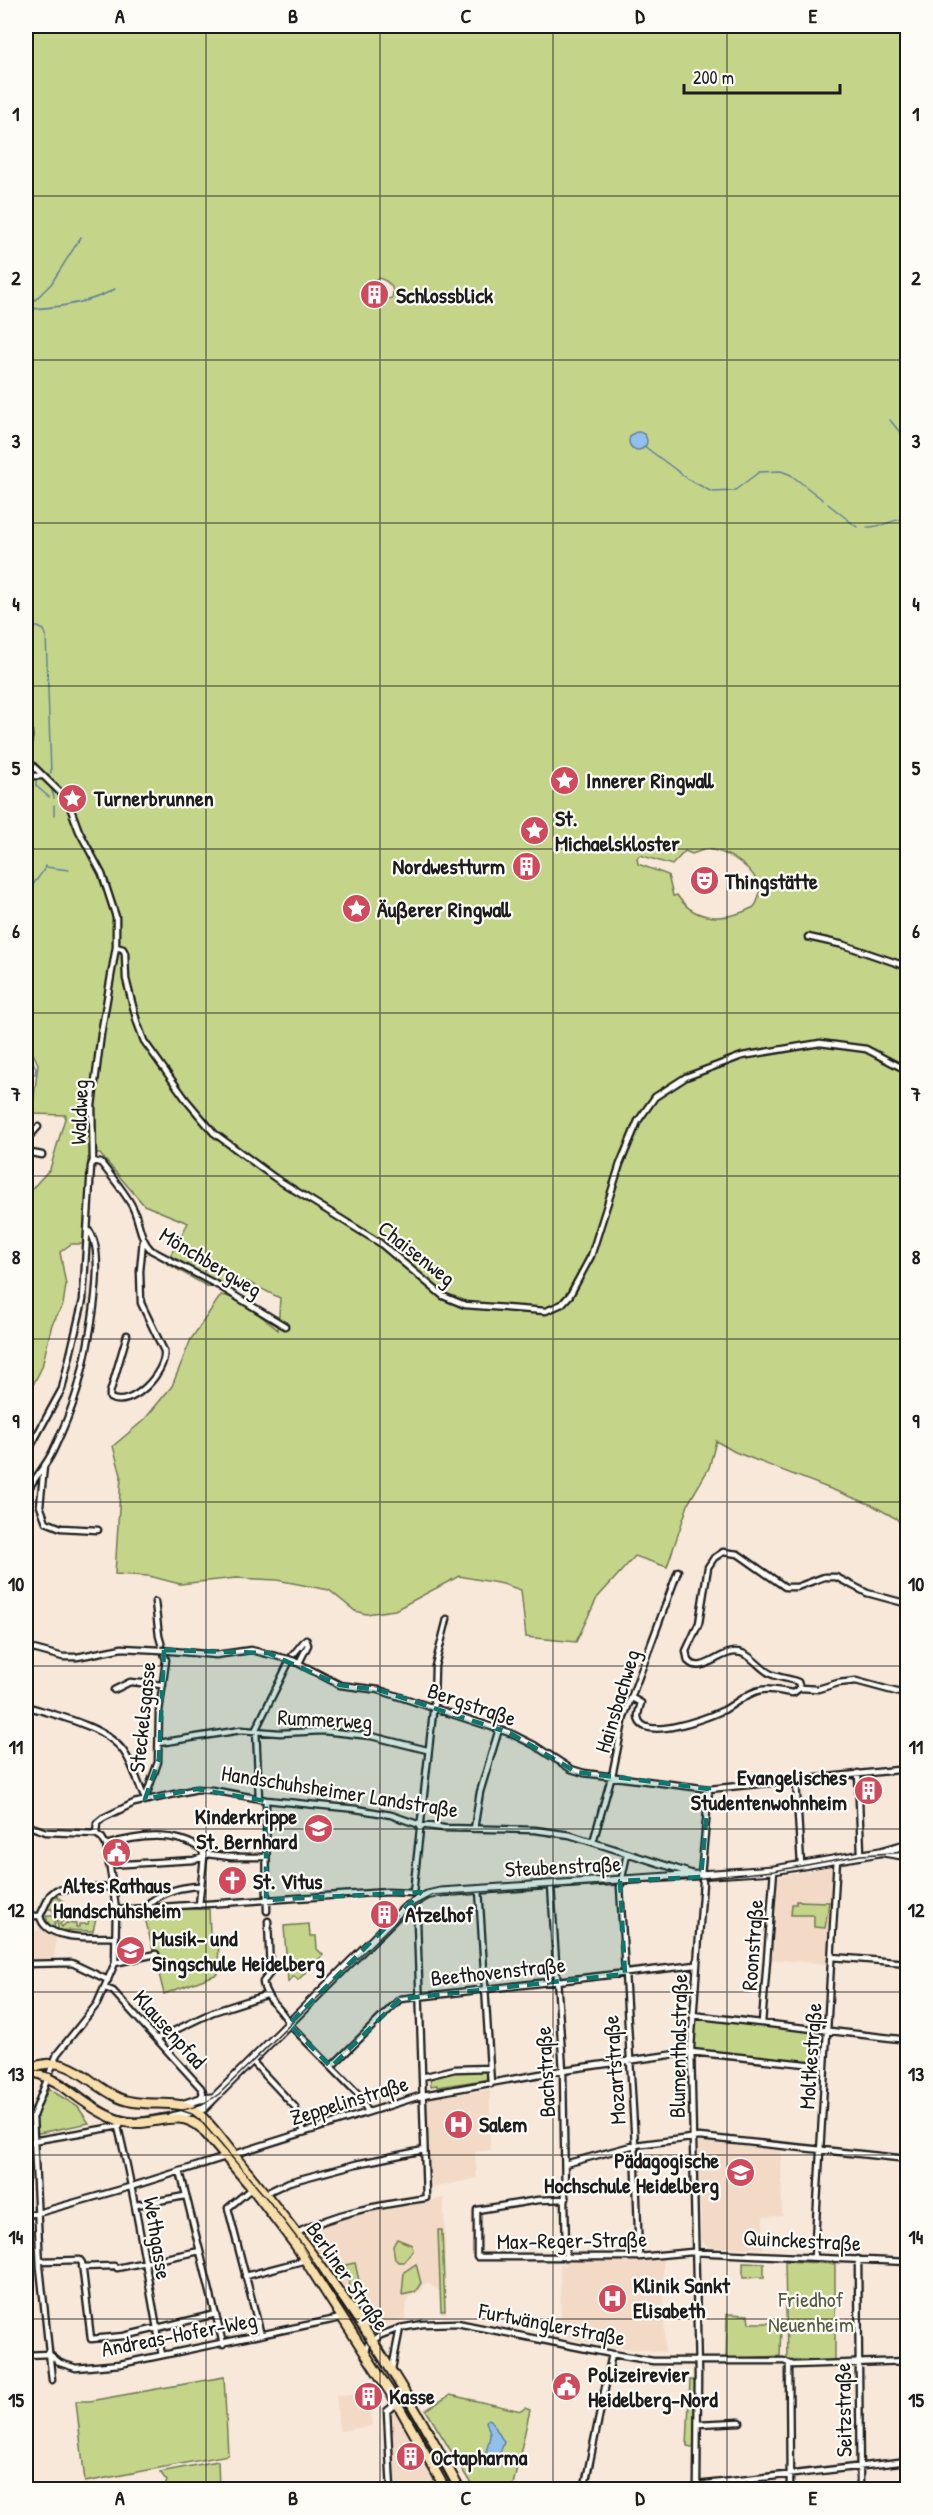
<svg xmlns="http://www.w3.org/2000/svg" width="933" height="2515" font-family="'Patrick Hand',sans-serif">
<rect width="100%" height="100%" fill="#f7e8da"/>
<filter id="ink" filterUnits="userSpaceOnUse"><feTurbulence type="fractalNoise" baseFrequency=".0167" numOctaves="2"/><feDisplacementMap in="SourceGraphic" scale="12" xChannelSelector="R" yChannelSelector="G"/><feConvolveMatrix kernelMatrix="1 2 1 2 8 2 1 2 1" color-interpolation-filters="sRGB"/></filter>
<g filter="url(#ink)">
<path fill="#f2dac6" d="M834,1866L828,1964L770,1959L777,1877Z
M26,1921L34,1922L35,1931H39L38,1924L56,1937L54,1960H26Z
M490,2090V2150L475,2152L477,2178L427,2189L426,2098Z
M699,2142L781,2150L782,2216L763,2217V2248L713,2247L706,2246L701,2238Z
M444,2198L446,2314H440L439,2291L428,2283L422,2285L421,2291L408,2298L405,2319L372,2329L307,2236L333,2220Z
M663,2260L665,2352L614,2347L567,2338V2332L561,2331L560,2264L566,2265V2262Z
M371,2393L373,2395V2403L370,2404L372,2426L339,2431L336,2395Z
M394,2408L439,2487L438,2489H393L389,2413Z"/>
<path fill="#c4d58a" stroke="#707853" stroke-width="1.5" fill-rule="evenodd" d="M26,26H907V1533L897,1519L872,1505L735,1452L716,1441L709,1468L689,1502L667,1567L635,1556L597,1598L576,1642L526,1637L521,1590L503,1584L459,1576L395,1610L366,1614L355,1611L329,1590L277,1580L236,1578L180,1584L149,1576L115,1574L121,1475L113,1446L144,1420L172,1386L191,1339L221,1295C242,1298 262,1317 278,1330L280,1298L246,1281L208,1287L166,1263L188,1223L144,1205L100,1154H94L88,1158L85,1244H71L60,1252L66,1285L63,1305L52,1324L42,1367L26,1399L27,1194L50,1169L66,1115L32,1114L38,1064L26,1038ZM379,278C390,282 395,287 392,298L377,302L368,300L367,292L363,291L362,284ZM706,849C732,851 774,879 754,907C727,921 695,923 677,895L673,896L668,875L638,864L637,858L640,855L672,865L685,851L692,854Z
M57,1894V1897L64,1901L63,1921L60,1924L62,1927L66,1923L76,1924V1927H79V1924H88L91,1908L98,1909L93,1931L58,1930L57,1914L54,1929L48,1923L46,1916H54L52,1909H47L53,1898Z
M796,1901L829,1902L825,1928L814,1927V1915H791L792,1904H796Z
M209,1909L210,1934H219L218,1974L164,1994L143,1910Z
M309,1924L310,1936H316L317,1949L323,1955L298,1980L294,1976L288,1982L284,1926Z
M696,2017L823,2032L826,2033L824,2063L692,2050L694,2018Z
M487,2070V2079L484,2080L437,2087V2085L431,2086L430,2079L456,2071Z
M49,2089L78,2107L89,2123L34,2134V2117Z
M438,2230H442L445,2311H441Z
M397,2239L412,2245L413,2251L404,2262H398L395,2259L393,2246Z
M785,2261L835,2264V2362L787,2359Z
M743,2262L764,2263V2277L743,2278Z
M355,2263L360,2285L350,2287L345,2265Z
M416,2264L421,2283L415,2292L402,2295L404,2272Z
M727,2314L748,2315L749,2323H781L780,2356L726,2359Z
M224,2377L228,2455L85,2482L76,2401H90Z
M690,2380L697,2381L696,2448L687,2446Z
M450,2395L521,2411L525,2408L530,2410L512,2489H474L426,2410Z
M218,2461L219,2489H164L167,2481L160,2472Z"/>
<path fill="#92c0ec" stroke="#637e99" stroke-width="1.5" d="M629 441a9 9 0 1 1 18 0a9 9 0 1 1-18 0Z
M488,2419L491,2420L504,2442L500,2453L490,2458L486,2453C489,2438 493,2437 486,2422Z"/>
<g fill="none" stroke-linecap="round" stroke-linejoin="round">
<path stroke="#637e99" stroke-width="1.5" d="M26,309C57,308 88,304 115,289
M26,309L51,284L81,237
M890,420L907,441
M644,446L688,479L712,492L734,491L759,472L781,471L791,475L823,500
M828,504L857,527
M867,527C882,528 896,517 908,519
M26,627H38L44,630L46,635L51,773
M36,782V786L49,797
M51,787L54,798
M54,805V815
M46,867L69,870
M26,938C39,919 24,905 30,890C34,881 42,875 46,866
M26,1044L36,1069L35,1074L26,1076
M26,1211V1194"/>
<defs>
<path id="street" d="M26,766L29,736L27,713
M26,776H43
M808,937L844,945L908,967
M116,947L123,949L125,953L126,979L137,1022L144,1041L187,1101L214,1133L275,1178L380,1243L443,1296L465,1305L546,1311L562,1304L570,1295L591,1256L620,1164L638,1121L655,1097L686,1077L742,1056L820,1043L866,1049L908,1071
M26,1140L38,1127
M26,1152L42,1155
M93,1161L101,1163C112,1177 124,1191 132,1206C140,1221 139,1238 151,1250L219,1286L285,1326
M127,1335L110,1393V1398C131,1410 167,1372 164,1351L141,1303L140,1271L143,1240
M26,1455L62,1389L83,1300L91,1166L93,1161L92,1106L101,1034L116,947V917L102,874L79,831L67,799L27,760
M44,1466L40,1506L46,1522L61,1528L98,1530
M26,1493C34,1478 46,1466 53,1451C62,1432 71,1411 77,1391C85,1363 110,1251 88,1230
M26,1647L63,1657H77L122,1648L161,1650
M172,1651L216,1655L251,1650L288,1659
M294,1661L340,1685L379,1690L510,1733L534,1745L571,1769L584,1773L709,1789L908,1769
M800,1688L798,1682C789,1678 779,1678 771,1674C758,1668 751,1652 735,1652C719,1652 702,1675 688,1661L686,1651L699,1623L708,1567L714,1558L723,1552L738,1554L785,1587H797L824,1577H836L867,1593L908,1604
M800,1688L818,1689L838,1683L856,1681L908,1695
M114,1690L130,1682L163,1685
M632,1698L641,1703C640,1707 638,1712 638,1717C641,1744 711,1716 724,1710C735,1704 748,1692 761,1690C772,1688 782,1692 793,1693L800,1688
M26,1706C55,1715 106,1726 124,1752C134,1766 138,1784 145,1799
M159,1743L241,1730L280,1733L323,1731L371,1736L427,1750
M858,1773L861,1854
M796,1780L801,1865
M709,1789L701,1875L703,1882L691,2047L698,2374L697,2485L908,2461
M145,1799L158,1762L159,1712L166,1660L159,1636L155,1602
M259,1799L256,1729L292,1656L306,1639L308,1645L299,1663
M266,1800L267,1911
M26,1825L46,1832L96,1834
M474,1829L480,1792L499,1729
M96,1834L97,1823L103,1818L134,1803L197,1789L212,1790L266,1800L356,1809L391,1815L420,1825L444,1828L535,1830L570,1835L693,1874
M593,1842L613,1771L624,1717L678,1571
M106,1845C136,1836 175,1830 202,1850L204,1857L199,1905
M627,1854L620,1887L635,2145L639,2257
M109,1865L194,1860L204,1857L207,1854L231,1857H266
M551,1885L563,2070L566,2258
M113,1887L56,1890L50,1895L40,1916C45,1942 95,1937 116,1937
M479,1889L491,2084
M413,1893L434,1703L435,1666L447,1619
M149,1907L150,1902C166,1891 180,1887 199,1886
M116,1910L388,1892L413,1893
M26,1916H40
M268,1921L270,1973L263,1982C265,2000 282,2008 289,2024L359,2095L368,2112
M832,1957L908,1963
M115,1963L156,1954
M26,1964L72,1963L108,1980
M105,1988L113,1991L201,2088L203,2093L200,2099
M692,2015L908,2040
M762,2023L774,1870
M157,2039L213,2012L266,1995
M26,2056L27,2069
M252,2061L295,2107L304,2132
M331,2067L400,1999L696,1965
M422,2077L455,2069L490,2068
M118,2127C137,2202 147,2279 162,2355
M26,2142L120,2126
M565,2164L635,2145L699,2137L908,2159
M180,2171L223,2344
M252,2188L228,2208L261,2335
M266,2193L289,2182L356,2164L424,2150
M566,2199L538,2200L477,2210V2257H639L692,2252L908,2262
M136,2205L185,2196
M26,2215L38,2213L133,2186L423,2095L563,2070L691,2052L825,2066
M297,2233C338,2211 381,2205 426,2198L417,1921L414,1913
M814,2257L837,1858
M858,2259L860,2490
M40,2261L80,2260L82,2263L91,2339L124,2336L216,2314
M82,2267L114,2266
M117,2268L200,2251
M245,2276L306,2260
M366,2352L368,2344L381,2335L400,2328L423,2324L457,2323L612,2354L653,2361H784L793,2365L908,2361
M26,2355L49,2354L60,2363L76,2368L120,2364L341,2318
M789,2364L790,2490
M392,2369L400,2328
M52,2380L40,2267L33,2116L57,2054L97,2004L115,1963L116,1910L113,1887L106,1845L102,1838L96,1834
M698,2424L740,2422
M391,2490L387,2411L397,2403
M584,2490L612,2354"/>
<path id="secondary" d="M883,1852L908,1856
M181,2105L200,2099L212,2098
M171,2117L204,2108L405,1908L427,1895L440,1892L774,1870L880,1852L908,1844"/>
<path id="primary" d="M27,2069C39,2074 50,2078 61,2085C81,2099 101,2116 125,2122C152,2128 177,2107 201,2128L252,2188L296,2246L397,2403L446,2490
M26,2070C70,2050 83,2081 119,2098C142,2108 177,2099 194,2110C210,2121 232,2153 245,2169C327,2267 400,2376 460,2490"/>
</defs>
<use href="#street" stroke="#1c1c1c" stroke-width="9"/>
<use href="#secondary" stroke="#1c1c1c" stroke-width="11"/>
<use href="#primary" stroke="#1c1c1c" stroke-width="12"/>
<use href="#street" stroke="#fdfcf7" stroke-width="4.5"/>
<use href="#secondary" stroke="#fdfcf7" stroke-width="7"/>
<use href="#primary" stroke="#f8deab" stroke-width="8"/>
<path stroke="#1c1c1c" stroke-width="1.5" d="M26,2071C66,2066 86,2104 121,2115C136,2120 152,2115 167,2113C186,2110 203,2106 219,2094L409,1908L433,1895L702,1878L774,1871L861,1855L908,1852
M180,2110L192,2114L201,2121L268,2200L303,2246L384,2368L454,2490"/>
<defs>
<path id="street-bridge" d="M161,1650L172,1651
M288,1659L294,1661"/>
</defs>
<use href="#street-bridge" stroke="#1c1c1c" stroke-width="9" stroke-linecap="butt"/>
<use href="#street-bridge" stroke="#fdfcf7" stroke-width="4.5"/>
</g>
</g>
<path fill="#0f766e" fill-opacity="0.2" stroke="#0f766e" stroke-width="4.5" stroke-dasharray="12 8" stroke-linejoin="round" d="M164,1650L268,1653L340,1685L379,1690L510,1733L576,1772L709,1789L701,1877L620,1881L625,1974L400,1999L331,2067L289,2024L421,1892L266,1900V1801L197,1789L145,1799L159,1759Z"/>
<path fill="none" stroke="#1c1c1c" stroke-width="1.5" stroke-opacity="0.55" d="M206,26V2490M380,26V2490M553,26V2490M727,26V2490M26,196H908M26,360H908M26,523H908M26,686H908M26,849H908M26,1013H908M26,1176H908M26,1339H908M26,1502H908M26,1666H908M26,1829H908M26,1992H908M26,2155H908M26,2319H908"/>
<defs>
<symbol id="building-disc" viewBox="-11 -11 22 22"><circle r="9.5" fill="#d1495b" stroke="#fdfcf7"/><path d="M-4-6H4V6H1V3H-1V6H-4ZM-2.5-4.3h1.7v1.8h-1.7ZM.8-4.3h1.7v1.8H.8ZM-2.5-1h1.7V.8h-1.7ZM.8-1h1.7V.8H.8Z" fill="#fff"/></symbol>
<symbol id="sight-disc" viewBox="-11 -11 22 22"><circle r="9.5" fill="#d1495b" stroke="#fdfcf7"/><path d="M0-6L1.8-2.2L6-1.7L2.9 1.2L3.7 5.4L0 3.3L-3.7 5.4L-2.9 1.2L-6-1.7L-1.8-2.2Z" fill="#fff"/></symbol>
<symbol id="theatre-disc" viewBox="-11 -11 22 22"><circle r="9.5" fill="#d1495b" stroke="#fdfcf7"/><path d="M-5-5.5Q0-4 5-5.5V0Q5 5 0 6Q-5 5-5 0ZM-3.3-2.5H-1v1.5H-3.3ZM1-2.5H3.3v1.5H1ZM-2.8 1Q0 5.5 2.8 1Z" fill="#fff"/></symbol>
<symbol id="school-disc" viewBox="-11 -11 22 22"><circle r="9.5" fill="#d1495b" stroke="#fdfcf7"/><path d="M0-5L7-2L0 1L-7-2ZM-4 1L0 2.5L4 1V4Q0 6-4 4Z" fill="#fff"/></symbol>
<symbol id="civic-disc" viewBox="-11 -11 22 22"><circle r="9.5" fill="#d1495b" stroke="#fdfcf7"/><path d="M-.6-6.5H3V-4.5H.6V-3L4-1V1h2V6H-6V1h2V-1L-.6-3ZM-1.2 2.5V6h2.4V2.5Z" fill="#fff"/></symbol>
<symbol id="church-disc" viewBox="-11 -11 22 22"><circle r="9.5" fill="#d1495b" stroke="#fdfcf7"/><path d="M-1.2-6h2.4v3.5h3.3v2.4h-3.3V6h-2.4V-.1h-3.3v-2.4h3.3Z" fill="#fff"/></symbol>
<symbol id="university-disc" viewBox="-11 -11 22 22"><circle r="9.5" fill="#d1495b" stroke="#fdfcf7"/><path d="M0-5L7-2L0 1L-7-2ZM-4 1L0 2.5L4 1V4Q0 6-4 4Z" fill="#fff"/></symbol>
<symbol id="hospital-disc" viewBox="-11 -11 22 22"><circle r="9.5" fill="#d1495b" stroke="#fdfcf7"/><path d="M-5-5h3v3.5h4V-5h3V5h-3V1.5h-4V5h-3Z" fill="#fff"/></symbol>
</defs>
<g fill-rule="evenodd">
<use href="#building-disc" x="358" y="278" width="33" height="33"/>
<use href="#sight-disc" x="548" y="764" width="33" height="33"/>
<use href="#sight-disc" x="56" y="782" width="33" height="33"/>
<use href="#sight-disc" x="518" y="814" width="33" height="33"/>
<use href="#building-disc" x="510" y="850" width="33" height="33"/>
<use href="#theatre-disc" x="688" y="864" width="33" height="33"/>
<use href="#sight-disc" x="340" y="892" width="33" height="33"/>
<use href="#building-disc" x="852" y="1774" width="33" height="33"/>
<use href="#school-disc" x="302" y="1812" width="33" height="33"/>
<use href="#civic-disc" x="100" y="1836" width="33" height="33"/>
<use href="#church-disc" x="216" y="1864" width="33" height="33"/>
<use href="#building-disc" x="368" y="1898" width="33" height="33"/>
<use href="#university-disc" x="114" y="1934" width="33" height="33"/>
<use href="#hospital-disc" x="442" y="2108" width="33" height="33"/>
<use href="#university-disc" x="724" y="2156" width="33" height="33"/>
<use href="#hospital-disc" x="596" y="2282" width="33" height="33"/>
<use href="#civic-disc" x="550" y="2370" width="33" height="33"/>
<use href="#building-disc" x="352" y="2380" width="33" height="33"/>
<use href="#building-disc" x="394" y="2440" width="33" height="33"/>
</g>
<g text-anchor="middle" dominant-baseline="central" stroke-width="4.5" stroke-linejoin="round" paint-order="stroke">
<g font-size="22" font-weight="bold" fill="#1c1c1c" stroke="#fdfcf7" text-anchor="start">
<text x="396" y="295">Schlossblick</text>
<text x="586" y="780">Innerer Ringwall</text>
<text x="94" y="798">Turnerbrunnen</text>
<text x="555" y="818">St.<tspan x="555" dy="25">Michaelskloster</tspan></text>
<text x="505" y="866" text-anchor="end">Nordwestturm</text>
<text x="725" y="881">Thingstätte</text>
<text x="377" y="909">Äußerer Ringwall</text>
<text x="847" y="1777" text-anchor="end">Evangelisches<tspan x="847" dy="25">Studentenwohnheim</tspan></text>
<text x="297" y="1816" text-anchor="end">Kinderkrippe<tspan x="297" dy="25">St. Bernhard</tspan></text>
<text x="253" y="1881">St. Vitus</text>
<text x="117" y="1885" text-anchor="middle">Altes Rathaus<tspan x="117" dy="25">Handschuhsheim</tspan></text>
<text x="405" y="1914">Atzelhof</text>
<text x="152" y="1938">Musik- und<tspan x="152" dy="25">Singschule Heidelberg</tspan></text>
<text x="479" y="2124">Salem</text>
<text x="719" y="2160" text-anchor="end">Pädagogische<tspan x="719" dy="25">Hochschule Heidelberg</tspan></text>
<text x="633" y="2285">Klinik Sankt<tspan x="633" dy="25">Elisabeth</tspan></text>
<text x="588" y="2374">Polizeirevier<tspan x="588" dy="25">Heidelberg-Nord</tspan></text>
<text x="389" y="2396">Kasse</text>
<text x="431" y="2457">Octapharma</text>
</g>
<g font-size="22" fill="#1c1c1c" stroke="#fdfcf7">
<text transform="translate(79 1112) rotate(-88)">Waldweg</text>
<text transform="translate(417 1253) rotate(38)">Chaisenweg</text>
<text transform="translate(211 1262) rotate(31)">Mönchbergweg</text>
<text transform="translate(617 1701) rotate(-73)">Hainsbachweg</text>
<text transform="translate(472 1704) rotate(19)">Bergstraße</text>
<text transform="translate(142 1717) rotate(-84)">Steckelsgasse</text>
<text transform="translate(325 1719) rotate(3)">Rummerweg</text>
<text transform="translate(340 1791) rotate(9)">Handschuhsheimer Landstraße</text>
<text transform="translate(563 1866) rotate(-3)">Steubenstraße</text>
<text transform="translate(752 1945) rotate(-86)">Roonstraße</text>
<text transform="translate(498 1971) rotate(-6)">Beethovenstraße</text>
<text transform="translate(170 2029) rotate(48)">Klausenpfad</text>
<text transform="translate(678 2046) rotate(-89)">Blumenthalstraße</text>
<text transform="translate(810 2056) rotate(-86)">Moltkestraße</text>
<text transform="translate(614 2070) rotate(-94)">Mozartstraße</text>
<text transform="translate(545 2072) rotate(-93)">Bachstraße</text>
<text transform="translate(349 2100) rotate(-17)">Zeppelinstraße</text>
<text transform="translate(158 2238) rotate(81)">Wethgasse</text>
<text transform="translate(572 2240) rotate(-1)">Max-Reger-Straße</text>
<text transform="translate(802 2240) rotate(3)">Quinckestraße</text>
<text transform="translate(348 2276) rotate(55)">Berliner Straße</text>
<text transform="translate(552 2324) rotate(11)">Furtwänglerstraße</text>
<text transform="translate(179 2334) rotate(-11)">Andreas-Hofer-Weg</text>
<text transform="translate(843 2410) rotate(-91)">Seitzstraße</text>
</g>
<g font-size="22" fill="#575d42" stroke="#fdfcf7">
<text x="811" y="2299">Friedhof<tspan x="811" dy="25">Neuenheim</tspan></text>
</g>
</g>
<rect width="933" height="2515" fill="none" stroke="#fdfcf7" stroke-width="66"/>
<path d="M684 84v9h156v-9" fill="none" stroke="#1c1c1c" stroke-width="3"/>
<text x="693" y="84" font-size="18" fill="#1c1c1c" stroke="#fdfcf7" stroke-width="4.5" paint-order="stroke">200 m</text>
<rect x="33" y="33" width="867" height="2449" fill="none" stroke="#1c1c1c" stroke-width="2"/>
<g font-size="20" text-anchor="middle" font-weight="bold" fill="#1c1c1c">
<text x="120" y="23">A</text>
<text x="293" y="23">B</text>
<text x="466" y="23">C</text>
<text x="640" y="23">D</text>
<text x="813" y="23">E</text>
<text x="16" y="121">1</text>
<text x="916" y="121">1</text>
<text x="16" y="285">2</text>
<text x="916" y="285">2</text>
<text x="16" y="448">3</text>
<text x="916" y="448">3</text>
<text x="16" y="611">4</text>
<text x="916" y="611">4</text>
<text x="16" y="775">5</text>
<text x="916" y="775">5</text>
<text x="16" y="938">6</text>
<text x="916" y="938">6</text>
<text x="16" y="1101">7</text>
<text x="916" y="1101">7</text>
<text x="16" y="1264">8</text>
<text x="916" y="1264">8</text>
<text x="16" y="1428">9</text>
<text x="916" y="1428">9</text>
<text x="16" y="1591">10</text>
<text x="916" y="1591">10</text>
<text x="16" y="1754">11</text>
<text x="916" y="1754">11</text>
<text x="16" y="1917">12</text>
<text x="916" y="1917">12</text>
<text x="16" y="2081">13</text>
<text x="916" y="2081">13</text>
<text x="16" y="2244">14</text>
<text x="916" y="2244">14</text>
<text x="16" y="2407">15</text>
<text x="916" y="2407">15</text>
<text x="120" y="2505">A</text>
<text x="293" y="2505">B</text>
<text x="466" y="2505">C</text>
<text x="640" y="2505">D</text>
<text x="813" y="2505">E</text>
</g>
</svg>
